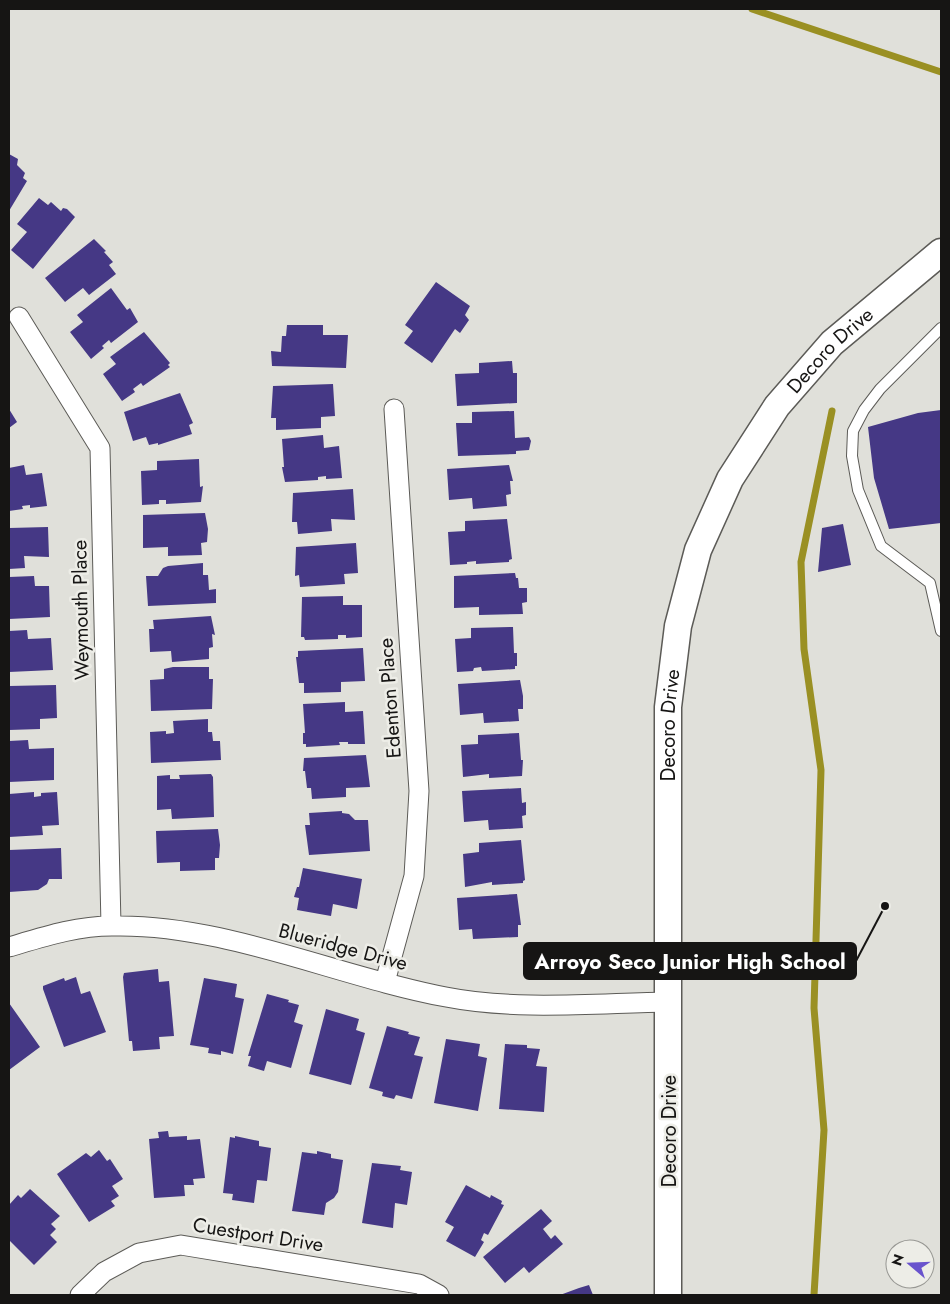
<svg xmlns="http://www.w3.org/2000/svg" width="950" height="1304" font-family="Jost,sans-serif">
<rect width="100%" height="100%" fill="#e0e0da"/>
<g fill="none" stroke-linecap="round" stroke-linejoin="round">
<path stroke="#9a9023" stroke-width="7" d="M752,9L941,72
M814,1295L824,1130L814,1008L821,770L804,649L801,562L832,411"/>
</g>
<path fill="#453885" d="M9,154L18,159L17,165L25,173L23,178L27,181L9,211Z
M39,198L48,205L51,202L61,211L63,208L67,209L75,217L33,269L11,250L27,232L17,224Z
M94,239L106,251L104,252L113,262L109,265L116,274L89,295L83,288L65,302L45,278Z
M436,282L470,306L465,315L469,320L460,333L455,329L432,363L404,343L413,331L405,325Z
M111,288L127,310L130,308L138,322L111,343L109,340L102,346L104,348L91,359L70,332L83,322L77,315Z
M287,325H323V335H348L346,368L272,366L271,351L281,352L282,336H286Z
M144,332L170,363L168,365L170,367L143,386L141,383L133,389L135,392L122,401L103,374L116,364L110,357Z
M512,361L513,373H517V403L457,406L455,374L479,373V363Z
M333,384L335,416L321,417V428L276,430V418H271L273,386Z
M180,393L193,423L189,425L192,434L158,445V443L149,445L146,437L133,441L124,412Z
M9,409L17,422L9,428Z
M941,410V523L889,529L874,478L868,427L918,413Z
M514,411L515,438L529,437L531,441L529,450L516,451V454L458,456L456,423H472V412Z
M323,435L324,448L339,446L342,478L326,479V476L318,477V480L285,482L282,467H284L282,439Z
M199,459L200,487L203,486L201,502L166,504V500H159V504L142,505L141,471L157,470V461Z
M24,465L26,475L42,473L47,506L30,508V505L22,506L23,509L9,511V468Z
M509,465L513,481H510L511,494L506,495L507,506L473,509L472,498L449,500L447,469Z
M353,489L355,520L331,519L332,531L298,534L297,522H292L293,493Z
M205,513L208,529L207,542L201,543L202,555L168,556V547L143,548V515Z
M507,519L512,559L509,560V562L476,564V561L467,562V564L450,565L448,532L465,531V521Z
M843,524L851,565L818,572L822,528Z
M48,527L49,557L24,556L25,568L9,569V528Z
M356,543L358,573L344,574L345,584L300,587L299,575L295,576L296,547Z
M203,563V575H208L209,590L216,589V603L148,606L146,576H158L163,568L168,566Z
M515,573L516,578H518L519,588H527V602L522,603L523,614L479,615V607L454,608V576Z
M34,576L35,586H49L50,617L9,619V577Z
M343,596V605H362V637L346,638V635H338V639L305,640L304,637H301L302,597Z
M211,616L215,635L212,634L213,647L209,648V659L172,662L171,651L150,652L149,629H154L153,620Z
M513,627L514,653H517V666H515V669L482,671L481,667L474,668L473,671L457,672L455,639L471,638V628Z
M27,630L28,639L51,638L53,670L9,672V631Z
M363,648L365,681L341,682V692L304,693V683H299L296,657H298V651Z
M173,667H209V679H213L212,709L151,711L150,680L164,679V669Z
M520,680L523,696V709H518L519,721L484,723L483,713L460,715L458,684Z
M56,685L57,718L40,719V729L9,730V686Z
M345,702V712L363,711L365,744H348V742H339L340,745L306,747V744H303V733H305L303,704Z
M208,719V732H212L213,741H220L221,760L151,763L150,732L166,731V734L174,733L173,721Z
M519,733L521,760H523L522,776L489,778V774L463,777L461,745L478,744V735Z
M28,740L29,749L54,748V780L9,782V741Z
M366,755L370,787L346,788V797L312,799L311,788H307L305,771H303L304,758Z
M211,774L213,777L214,817L172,819L171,809L157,810V776L170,775V779H180L179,775Z
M521,788L522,803L526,802V815L522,816L523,828L489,830L488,820L464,822L462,791Z
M34,792V797L41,796V793L57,792L59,825L42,826L43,835L9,837V794Z
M342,811V813L349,814L355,820H368L370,851L309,855L305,825H310L309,813Z
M218,829L220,845L219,858H215V870L180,871V862L157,863L156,831Z
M521,840L525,880L523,881V883L492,885V882L465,887L463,854L479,852V843Z
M61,848L62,879H49L47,884L38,890L9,892V850Z
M303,868L362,879L357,909L333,904L331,916L297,910L299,898L294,897L297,887H299Z
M517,894L521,925H518V937L473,939L472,929L459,930L457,898Z
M158,969L159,982L169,981L174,1036L159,1037L160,1049L133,1051L132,1041H129L123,977L124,973Z
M76,977L81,994L90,991L106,1032L64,1047L43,989V986L64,978L65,981Z
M204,978L237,984L235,997L244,999L233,1054L221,1051V1055L208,1053L209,1048L190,1045Z
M267,994L289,1000L288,1002L299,1005L294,1022L303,1025L291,1068L267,1061L264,1071L248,1066L251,1056H248Z
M9,1003L40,1047L9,1070Z
M326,1009L359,1019L356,1030L365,1033L351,1085L309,1074Z
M387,1026L409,1032L408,1034L420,1037L414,1055L423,1057L412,1099L396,1095L394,1099L382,1096L383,1092L369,1088Z
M446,1039L480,1044L478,1056L487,1058L478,1111L434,1103Z
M505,1044L527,1045V1048L540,1049L536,1066L547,1067L544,1112L499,1109Z
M168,1131L169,1137L187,1136V1140L200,1139L205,1178L193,1179L194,1185H184L185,1196L154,1198L149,1139L159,1138L158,1132Z
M235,1136L259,1141V1146L271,1148L267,1181L257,1180L254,1203L232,1200L233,1194L223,1193L230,1137L235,1138Z
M99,1150L107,1161L110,1159L123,1179L112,1186L119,1196L111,1201L115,1206L89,1222L57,1174L86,1153L91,1157Z
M317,1151L331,1154V1158L343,1160L338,1192L334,1198L326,1203L324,1215L292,1211L302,1152L317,1154Z
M372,1163L401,1166L400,1170L412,1172L407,1205L395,1203L393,1228L362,1223Z
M466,1185L490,1198L491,1195L502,1201L501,1204L504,1205L488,1235L484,1233L481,1240L484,1242L475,1257L446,1241L454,1227L445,1222Z
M30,1189L60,1216L51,1224L56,1229L50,1235L57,1242L34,1265L9,1240V1205L18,1195L21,1198Z
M541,1209L552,1221L543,1229L551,1239L555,1235L563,1244L529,1273L524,1267L505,1283L483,1257Z
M589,1285L593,1295H560L579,1288Z"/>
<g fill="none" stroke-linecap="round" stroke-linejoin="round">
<defs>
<path id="service" d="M941,328L880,389L864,410L853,431L852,456L858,490L881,546L930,583L941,631"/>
<path id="minor" d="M19,317L100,448L111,925
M9,947C43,937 76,926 112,926C223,923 338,977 446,997C517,1011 597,1003 669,1002
M385,982L414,876L419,791L394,409
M80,1295L104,1272L139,1253L181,1245L419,1284L439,1295"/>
<g id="secondary">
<path id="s1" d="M668,1295V707L678,626L698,550L730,479L777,406L832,343L941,252"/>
</g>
</defs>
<use href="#service" stroke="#5c5b57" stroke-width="12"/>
<use href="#minor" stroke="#5c5b57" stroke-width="21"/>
<use href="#secondary" stroke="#5c5b57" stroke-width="29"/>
<use href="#service" stroke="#fff" stroke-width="10"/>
<use href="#minor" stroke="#fff" stroke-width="19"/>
<use href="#secondary" stroke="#fff" stroke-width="26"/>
</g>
<g text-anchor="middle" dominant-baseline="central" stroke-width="5" stroke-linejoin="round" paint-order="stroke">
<g font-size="20" fill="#161514" stroke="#edede7">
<text stroke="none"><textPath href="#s1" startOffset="990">Decoro Drive</textPath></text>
<text transform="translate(81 610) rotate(-91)">Weymouth Place</text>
<text transform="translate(390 698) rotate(-94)">Edenton Place</text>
<text stroke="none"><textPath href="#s1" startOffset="570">Decoro Drive</textPath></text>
<text transform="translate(343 947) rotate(15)">Blueridge Drive</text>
<text transform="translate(669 1131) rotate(-90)">Decoro Drive</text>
<text transform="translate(258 1235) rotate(9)">Cuestport Drive</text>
</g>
</g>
<path fill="none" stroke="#161514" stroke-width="2" d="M885 906L856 961"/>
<circle fill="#161514" stroke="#edede7" stroke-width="2" cx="885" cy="906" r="5"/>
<rect fill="#161514" stroke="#161514" stroke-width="2" x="524" y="943" width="332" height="36" rx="5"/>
<g font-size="21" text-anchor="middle" font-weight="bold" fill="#fff">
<text x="690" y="969">Arroyo Seco Junior High School</text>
</g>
<rect width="950" height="1304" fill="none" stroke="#161514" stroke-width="20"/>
<g transform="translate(910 1264) rotate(289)"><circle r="24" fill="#edede7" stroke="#979793"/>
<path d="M0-4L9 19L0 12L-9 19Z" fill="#6953cd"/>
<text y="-8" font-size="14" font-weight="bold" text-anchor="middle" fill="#161514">N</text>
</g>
</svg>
